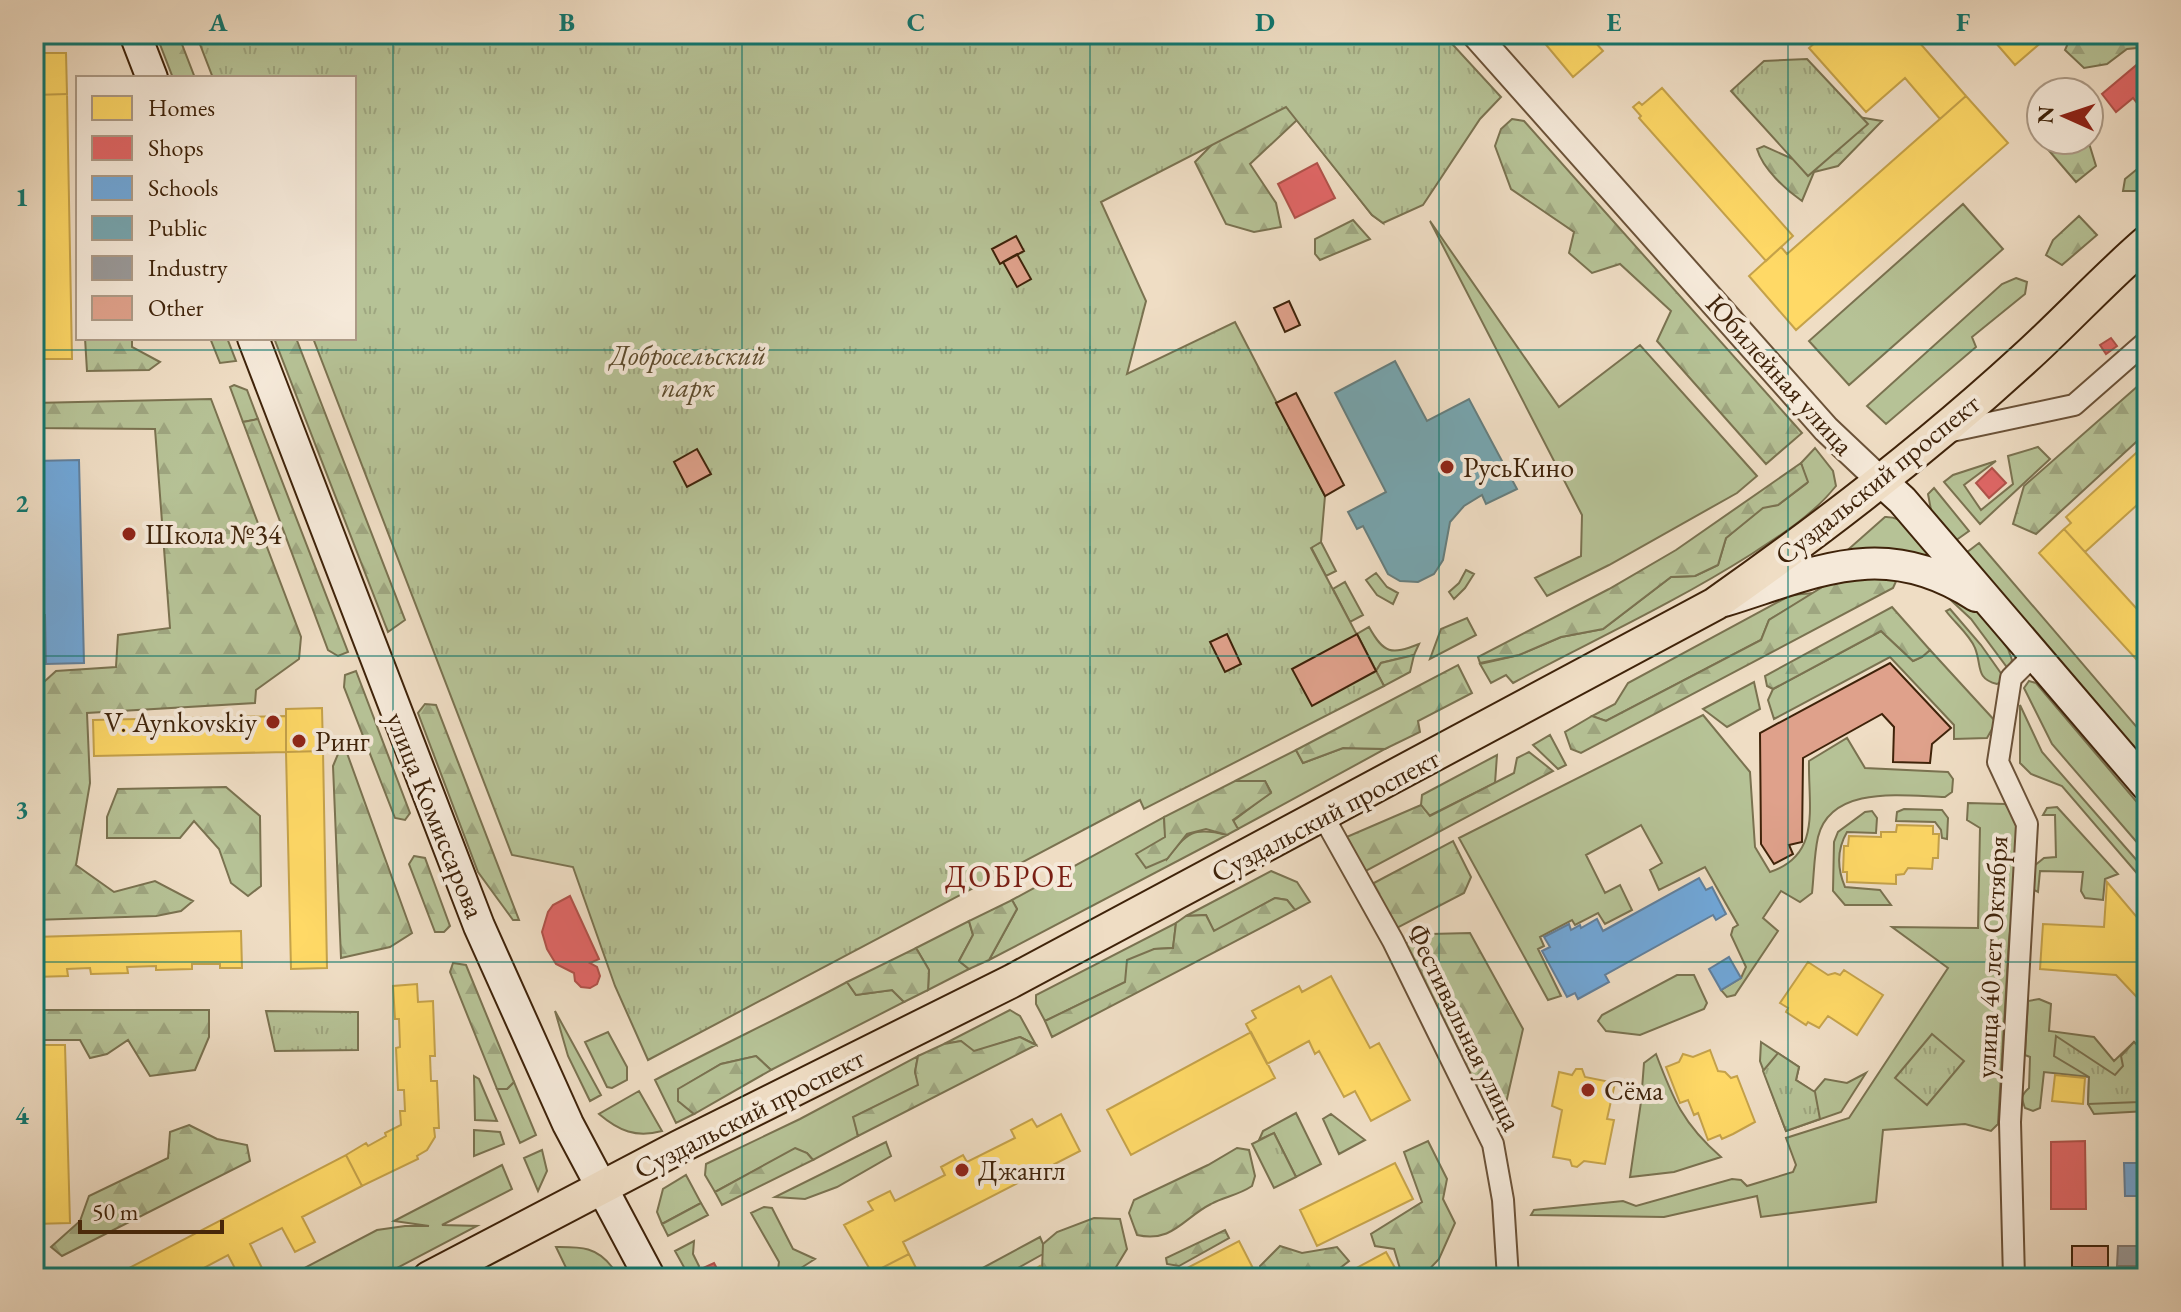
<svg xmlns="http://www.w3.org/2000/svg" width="2181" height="1312" font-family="'EB Garamond',serif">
<defs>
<pattern id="forest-firs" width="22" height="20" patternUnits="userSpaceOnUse" patternTransform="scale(2)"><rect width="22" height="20" fill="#b6c296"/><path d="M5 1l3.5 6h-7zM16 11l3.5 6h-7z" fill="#9ea680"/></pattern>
<pattern id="park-tufts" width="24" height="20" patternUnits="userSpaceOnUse" patternTransform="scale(2)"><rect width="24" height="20" fill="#b6c296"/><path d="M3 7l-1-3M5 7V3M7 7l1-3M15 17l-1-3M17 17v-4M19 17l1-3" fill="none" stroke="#9ea680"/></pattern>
</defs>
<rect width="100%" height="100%" fill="#efddc4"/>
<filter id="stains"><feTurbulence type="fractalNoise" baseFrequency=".0025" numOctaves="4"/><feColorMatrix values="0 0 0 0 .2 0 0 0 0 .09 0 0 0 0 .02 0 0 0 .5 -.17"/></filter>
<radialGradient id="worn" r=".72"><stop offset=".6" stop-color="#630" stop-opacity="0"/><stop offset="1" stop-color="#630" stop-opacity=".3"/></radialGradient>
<path fill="#b6c296" stroke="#7a7250" stroke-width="2" d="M1963,204L2003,249L1849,385L1809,341Z
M1430,221L1559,407L1640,345L1757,476L1737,493L1609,565L1547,596L1535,578L1581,556L1582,515Z
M2016,278L2027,282L2025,294L1972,337L1976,347L1886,424L1867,406L2002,284Z
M234,385L247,390L258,419L243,422L230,387Z
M2038,447L2050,459L1980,524L1944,482L1953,475L1996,461L1964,485L1981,510L2013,484L2008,456Z
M1815,448L1833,471L1836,486C1813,515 1781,535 1750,555C1674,603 1592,641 1513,683L1506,675L1491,683L1480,664L1519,655L1561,637L1603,629L1671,577L1695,576L1718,565L1726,538L1763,507L1778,505L1807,483L1801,463Z
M1934,488L1969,531L1955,541L1931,510L1928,494Z
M1885,517C1909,516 1922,541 1935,558L1926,566L1834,562Z
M1321,542L1336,571L1326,576L1311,547Z
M1979,543L2147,739V768L1966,553Z
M1466,570L1474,574L1465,588L1454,599L1449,592L1459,583Z
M1376,573L1387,587L1398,593L1393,604L1377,595L1366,580Z
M1345,582L1363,615L1350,622L1333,589Z
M1940,590L1965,600L1992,627L2008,649L2012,660L2009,670L1971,619Z
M1814,593L1769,620L1761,640L1606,721L1592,716L1615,704L1628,683L1791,595Z
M1950,609L1981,645L2005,679L1997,684C1975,679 1982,665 1975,648C1970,635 1954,622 1946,611Z
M1369,627C1384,654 1391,655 1419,644L1414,655L1381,663L1376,671L1384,686L1357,634Z
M1881,631L1913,661L1922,657L1930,650L1996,722L1987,738L1954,739V725L1890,657L1774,719L1768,700L1773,689Z
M2029,681L2036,683L2147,814V854L2052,744L2024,688Z
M1754,682L1760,709L1727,727L1703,709Z
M2020,705L2042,752L2147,872V885L2062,786L2031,774L2020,763Z
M1703,715L1750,772L1755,847L1770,872C1822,855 1808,806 1809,761L1847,738L1865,768L1948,772L1953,779L1952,792L1945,797C1905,796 1831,784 1818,837C1814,855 1814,875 1812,893L1800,902L1781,891L1763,918L1778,931L1735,995L1727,997L1721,990L1741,978L1746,967L1731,935L1733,928L1738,925L1705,867L1659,890L1650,870L1662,863L1641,825L1586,855L1605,893L1620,885L1632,910L1605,924L1598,913L1575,925L1572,920L1540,937L1544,946L1538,949L1561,996L1548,1000L1459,838Z
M1550,735L1566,765L1558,769L1533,745Z
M1343,748L1385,749L1238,829L1233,821L1271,792L1265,781H1235L1296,750L1303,763Z
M1497,755L1495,783L1429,816L1421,805L1422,795Z
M1968,803L2005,804L2016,818L2022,833L2009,940L1998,1124L1991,1131L1965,1124L1883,1130L1876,1202L1761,1217L1757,1196L1664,1217L1531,1215L1534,1210L1623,1201L1636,1206L1732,1179L1741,1180L1747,1186L1793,1172L1796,1165L1786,1138L1849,1118L1948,968L1892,927L1978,928L1980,828L1967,820Z
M2057,807L2118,874L2105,879L2103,900L2085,898L2081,891L2083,872L2040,871L2038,892L2032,889L2034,866L2044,858L2056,857L2055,815H2043L2047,808Z
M1904,809L1942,810L1948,818L1947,839L1942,838L1941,830L1935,822L1896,821L1897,812Z
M1872,811L1877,818L1876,833L1847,832C1837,849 1837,868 1845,887L1880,890L1891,905H1845L1833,891L1834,842L1838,832L1865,812Z
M1164,817L1167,859C1187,833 1192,826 1227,835L989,960L1017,909L1012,900Z
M1271,871L1297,882L1310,902L1295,910L1287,900L1275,898L1214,932L1206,915L1186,916Z
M969,921L973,935L959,961L969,969L928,990L929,970L916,948Z
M1176,923L1173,948L1154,949L1126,982L1045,1021L1036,1004V995Z
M1677,975H1694L1707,1003L1704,1009L1640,1035L1606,1031L1598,1021L1602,1015Z
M847,982L856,995L892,990L904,1002L771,1070L756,1056L721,1064L679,1089V1101L694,1114L676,1123L655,1080C719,1046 784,1016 847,982Z
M2039,999L2051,1004L2049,1031L2094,1037L2114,1061L2134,1042L2147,1055V1111L2094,1114L2088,1104L2089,1077L2044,1072L2040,1108L2033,1111L2025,1108C2021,1098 2021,1095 2029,1088L2030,1057L2025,1055L2028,1001Z
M1010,1010L1020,1016L1036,1045L1020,1037L974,1052L961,1041L944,1044Z
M555,1011L601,1095L590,1101L568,1056Z
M608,1032L627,1067V1080L612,1088L607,1087L585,1042Z
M1761,1042L1799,1067L1796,1080L1814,1092L1825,1079L1847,1083L1866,1073L1841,1112L1786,1131L1760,1061Z
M1656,1054C1673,1099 1683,1124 1721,1157L1674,1172L1630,1177L1641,1102L1644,1063Z
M918,1056L915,1072L919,1085L854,1117L858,1136L813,1160L807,1153L795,1149L715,1192L705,1175L706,1164L800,1119Z
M474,1076L479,1079L497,1121L475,1120Z
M514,1082L536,1135L520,1143L497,1089H507Z
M639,1091L662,1131C636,1138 619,1131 599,1114Z
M1296,1113L1321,1164L1296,1177L1274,1133L1259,1140L1263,1131Z
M1331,1114L1365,1140L1339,1154L1323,1119Z
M474,1130L500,1132L504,1144L474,1156Z
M886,1142L891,1156L837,1187L805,1199L775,1197Z
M542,1150L547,1171L538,1191L524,1158Z
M502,1165L512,1189L442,1225L477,1226L378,1278H295L293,1274L377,1230L405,1226H429L394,1221Z
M686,1175L701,1203L662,1224L657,1212L663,1189Z
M764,1207L772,1208L793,1249L815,1259L801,1268L806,1278H777L779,1262L751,1213Z
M1040,1237L1043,1244V1254L1000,1278H958L969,1269L979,1270Z
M694,1241L693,1254L699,1266L695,1278H690L675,1251Z
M556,1247C580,1247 596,1246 612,1267L590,1278H571Z"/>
<path fill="url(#forest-firs)" stroke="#7a7250" stroke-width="2" d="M156,34H178L195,78H173Z
M1207,34H1324L1383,223L1372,215L1297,120L1250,164L1276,203L1281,227L1254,232L1226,224L1195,162L1233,123Z
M2072,34H2147V47L2127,49L2107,64L2084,68L2065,50Z
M1846,115L1882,121L1838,166L1814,172L1802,201C1785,189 1763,169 1757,149L1764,146L1806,165Z
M1512,119L1524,121L1802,433L1766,464L1657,341L1671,311L1620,264L1592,273L1569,253L1574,232L1511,189L1495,146L1501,129Z
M2041,123V140H2088L2096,166L2076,182L2032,131Z
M2147,161V191H2123L2125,179Z
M2079,216L2097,235L2062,265L2046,255L2053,240Z
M1353,220L1370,239L1320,260L1315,254V239Z
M85,338H132V347L160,362L149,370L87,371Z
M210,338H227L236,361L220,363Z
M274,338H296L405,620L388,632Z
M2147,378V432L2036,534L2013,524L2024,486Z
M211,399L301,637L299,659L256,690L255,703L87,713L90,783L76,865L114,892L155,881L193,901L181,911L156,916L34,920V691L56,671L116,667L118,635L170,628L155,429L34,428V403Z
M258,419L348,652L338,656L328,650L243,422Z
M1801,463L1808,482L1778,505L1763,508L1726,538L1718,565L1695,576L1671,577L1603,629L1561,637L1519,655L1480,663L1478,657L1609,589L1676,550Z
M1845,573L1898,577L1893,588L1581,753L1571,749L1565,732L1592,716L1606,721L1761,640L1769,620Z
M1892,607L1930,650L1922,657L1913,661L1881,631L1773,689L1767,686L1765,676Z
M1467,618L1476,635L1430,659L1441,629Z
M1414,655L1410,672L1384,686L1376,671L1381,663Z
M1458,665L1472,693L1418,721L1420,732L1385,749L1343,748L1303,763L1296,750Z
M356,671L410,813L405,820L395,818L344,687L345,675Z
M425,704L436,705L519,920H513L478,872L418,713Z
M343,742L412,933L390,947L341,958L333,766Z
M1529,752L1553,771L1362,873L1342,839L1421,805L1430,816L1514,773L1517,758Z
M1235,781H1265L1271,793L1233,820L1238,829L1227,835L1206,829L1187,834L1167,859L1146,868L1136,854L1165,837L1164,817Z
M226,787L260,816L261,886L248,896L231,883L219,849L194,821L180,838H107V817L118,789Z
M1453,841L1471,877L1464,893L1395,929L1372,884Z
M414,856L425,858L450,926L444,932H435L409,864Z
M1275,898L1287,900L1295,910L1052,1037L1045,1021L1125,982L1127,960L1154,949L1173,948L1176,923L1186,916L1206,915L1214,931Z
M1012,900L1017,909L989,960L969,969L959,961L973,935L969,921Z
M1470,933L1523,1029L1501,1125L1494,1123L1480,1102L1401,945L1430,934Z
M916,948L929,970L928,990L904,1002L892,990L856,995L847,982Z
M453,963L466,965L514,1082L507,1089H497L450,972Z
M34,1010H209V1037L195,1070L150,1076L128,1040L107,1054L90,1058L80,1040H34Z
M1020,1037L1036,1045L858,1136L853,1117L918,1085L915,1072L918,1056L944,1044L961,1041L974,1051Z
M756,1056L771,1070L694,1114L678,1101V1089L721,1064Z
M189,1125L217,1139L247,1145L250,1161L62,1256L51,1247L80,1221L89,1196L168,1158L170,1132Z
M1428,1141L1447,1179L1443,1199L1455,1223L1439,1259L1421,1278H1389L1401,1272L1394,1249L1375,1246L1371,1234L1422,1202L1404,1152Z
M795,1148L807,1153L813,1160L722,1205L715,1192Z
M1237,1148L1249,1150L1255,1176L1252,1186C1237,1196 1225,1196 1211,1204C1183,1218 1173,1243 1137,1235L1129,1213L1134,1200L1208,1165Z
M701,1203L708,1215L668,1236L662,1224Z
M1094,1218L1120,1219L1127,1249L1110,1277L1072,1278L1042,1270L1043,1244L1057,1232Z
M1225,1230L1229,1238L1179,1266L1167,1264L1166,1258Z
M1280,1246L1302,1253L1337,1247L1349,1261L1330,1276V1278H1262L1260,1266Z"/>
<path fill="url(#park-tufts)" stroke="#7a7250" stroke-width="2" d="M196,34H1443L1501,97L1480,119L1423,205L1383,223L1372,215L1286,107L1101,202L1146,301L1127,374L1235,322L1325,496L1321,542L1311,548L1384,686L1144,809L1140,800L648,1060L615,986L573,867L512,855L313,338H354V78H213Z
M1807,59L1868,124L1808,176L1731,91L1764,61Z
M266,1011L358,1012V1050L275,1051Z
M1932,1034L1964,1061L1927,1105L1895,1078Z
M2056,1036L2115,1075L2123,1066L2121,1056L2134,1042L2147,1055V1076L2139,1102L2088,1104L2089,1077L2054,1056Z
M1778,1053L1799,1067L1796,1080L1815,1092L1820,1119L1786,1131L1763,1071Z
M1274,1133L1296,1177L1274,1188L1252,1144Z"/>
<path fill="#ffd966" stroke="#c5a24a" stroke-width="2" d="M1537,34H1588L1603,51L1573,77Z
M1825,34H1912L1966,96L1940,119L1905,78L1866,112L1809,48Z
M1988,34H2051L2015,65Z
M34,53H66L67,94L34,95Z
M1662,88L1793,236L1766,261L1639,118L1641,116L1633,107L1639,102L1642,105Z
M67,94L72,359H34V95Z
M1966,96L2008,143L1796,330L1749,276L1781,247L1787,254Z
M2147,443V496L2085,552L2064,529L2071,523L2066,517Z
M2064,529L2147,620V671L2039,553Z
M322,708L323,751L286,752V709Z
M286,716V752L94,756L93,720Z
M323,751L327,968L291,969L286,752Z
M1897,825L1933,826V834H1939L1938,858H1933L1932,869L1908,868L1904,874L1896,875V884L1847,882V872H1843L1844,846H1848L1849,836L1881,837V832H1896Z
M2107,882L2147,929V1008L2116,975L2040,969L2043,924L2104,927Z
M241,931L242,968H220V964H192V969L156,970V966L127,967L128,973L91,974L90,968L67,969L68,976L34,977V937Z
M1808,962L1828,975L1835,973L1840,975L1844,970L1883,995L1857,1035L1828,1016L1819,1028L1808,1022L1806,1025L1786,1012L1788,1008L1780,1003Z
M1331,976L1370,1048L1379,1043L1410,1100L1371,1121L1355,1091L1344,1097L1319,1051L1315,1054L1309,1041L1267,1064L1246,1024L1256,1018L1252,1011L1299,986L1302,992Z
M417,984L418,1002L433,1001L435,1056H430L431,1081H437L439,1128H434L435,1137L427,1150L417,1156L418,1159L362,1186L346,1155L366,1143L368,1146L386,1136L385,1133L401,1125L400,1111H405L404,1090H398L396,1048L400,1047L399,1019H395L393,986Z
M1251,1032L1275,1078L1131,1155L1107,1110Z
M34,1045H65L70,1223L34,1224Z
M1710,1050L1718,1071L1725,1072L1731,1078L1737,1076L1755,1122L1733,1134L1722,1139L1720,1135L1708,1140L1698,1113L1694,1115L1688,1100L1680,1103L1666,1067L1679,1062L1683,1054L1693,1057Z
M1576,1069H1582L1585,1077L1615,1083L1607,1119L1614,1120L1605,1164L1584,1161L1577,1167L1572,1166L1570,1160L1553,1157L1562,1110L1552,1106L1559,1072L1572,1075Z
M2055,1075L2085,1078L2083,1104L2052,1101Z
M1061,1114L1080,1151L903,1242L909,1254L872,1273L844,1225L873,1210L868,1202L890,1191L895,1201L945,1175L941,1167L963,1155L967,1162L1015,1138L1011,1130L1032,1119L1037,1127Z
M346,1155L362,1186L302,1217L315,1242L295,1252L282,1228L250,1244L263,1270L247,1278H240L228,1255L185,1278H110Z
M1395,1163L1413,1199L1317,1246L1300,1210Z
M1239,1241L1258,1278H1168Z
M1386,1252L1395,1268L1378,1278H1338Z
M909,1254L921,1278H874L872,1273Z
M1040,1266L1047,1278H1021Z"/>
<path fill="#e06666" stroke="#b0524a" stroke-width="2" d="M2140,62L2147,70V85L2139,92L2144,97L2137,103L2133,98L2116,112L2102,94Z
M1317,163L1335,198L1295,218L1278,184Z
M2111,338L2117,346L2106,354L2100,345Z
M1992,468L2006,483L1989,498L1976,483Z
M570,896L599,959L590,963L597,967L600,976L597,984L590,988L581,987L575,981L574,973L556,964L547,949L542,932L548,912L553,905Z
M2085,1141L2086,1209H2051V1142Z
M714,1263L722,1278H699L701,1269Z"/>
<path fill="#6fa8dc" stroke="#61809d" stroke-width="2" d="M79,460L84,663L46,664L45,615L34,616V588H44L42,500H34V461Z
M1699,878L1706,890L1712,887L1726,914L1716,920L1713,915L1605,975L1609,982L1578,999L1575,993L1567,997L1542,951L1550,947L1544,937L1569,924L1571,930L1580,925L1581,928L1597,919L1603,931Z
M1729,957L1741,978L1721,990L1709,969Z
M2124,1163H2147V1196H2125Z"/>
<path fill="#76a5af" stroke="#667e7e" stroke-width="2" d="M1395,361L1427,421L1469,399L1517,489L1486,504L1482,495L1464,506L1450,522L1443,560L1434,574L1418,582L1400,581L1388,574L1363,526L1357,529L1348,512L1386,492L1335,393Z"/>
<path fill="#999" stroke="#7e766e" stroke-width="2" d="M2118,1246H2147V1266H2117Z"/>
<path fill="#dfa18b" stroke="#3f230a" stroke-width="2" d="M1016,236L1024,251L1000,264L992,249Z
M1017,254L1031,279L1017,287L1003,262Z
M1289,301L1300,325L1285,332L1274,308Z
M1296,393L1344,485L1325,496L1276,403Z
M697,449L711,474L687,487L674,462Z
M1227,634L1241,664L1225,672L1210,642Z
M1357,634L1376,671L1312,706L1292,669Z
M1890,663L1951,728L1932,744L1930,763L1893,762L1894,727L1882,714L1803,758L1802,842L1789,845L1793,854L1774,864L1761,844L1760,733Z
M2072,1246H2108V1267H2072Z"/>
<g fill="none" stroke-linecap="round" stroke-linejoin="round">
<defs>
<path id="minor" d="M1947,432L2074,405L2147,341
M1323,816L1393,941L1493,1144L1503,1200L1508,1278
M2014,1278L2010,1122L2027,824L1998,762L2011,678L2033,656"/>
<path id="tertiary" d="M1475,34L1826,429L1880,480"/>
<path id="secondary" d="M135,34L152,78
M253,338L479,926L568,1124L650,1278
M1880,480L1902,500L2147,786
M1724,601C1818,572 1884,536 1976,596"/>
<path id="primary" d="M429,1278L679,1147L1012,981L1715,604C1822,529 1927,448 2024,359C2066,321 2104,279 2147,242"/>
</defs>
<use href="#minor" stroke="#6b5238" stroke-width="24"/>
<use href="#tertiary" stroke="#6b5238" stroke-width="30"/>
<use href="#secondary" stroke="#3f230a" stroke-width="34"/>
<use href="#primary" stroke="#3f230a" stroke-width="36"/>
<use href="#minor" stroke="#f5e9d9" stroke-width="20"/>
<use href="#tertiary" stroke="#f5e9d9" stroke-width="26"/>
<use href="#secondary" stroke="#f5e9d9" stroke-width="30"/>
<use href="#primary" stroke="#efddc4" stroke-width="32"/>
</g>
<path fill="none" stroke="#0f766e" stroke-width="2" stroke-opacity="0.55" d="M393,34V1278M742,34V1278M1090,34V1278M1439,34V1278M1788,34V1278M34,350H2147M34,656H2147M34,962H2147"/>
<g fill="#8f2418" stroke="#f5e9d9" stroke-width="3">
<circle cx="1447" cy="467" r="8"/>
<circle cx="129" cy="534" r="8"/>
<circle cx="273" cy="722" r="8"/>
<circle cx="299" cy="741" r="8"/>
<circle cx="1588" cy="1090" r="8"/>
<circle cx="962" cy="1170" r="8"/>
</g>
<g text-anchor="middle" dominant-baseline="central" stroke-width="8" stroke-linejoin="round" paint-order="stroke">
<g font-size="28" font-style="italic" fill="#5d4b2d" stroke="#f5e9d9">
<text x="688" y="355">Добросельский<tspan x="688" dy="32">парк</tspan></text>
</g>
<g font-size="28" fill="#3f230a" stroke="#f5e9d9">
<text transform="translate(1780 374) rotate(48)">Юбилейная улица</text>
<text transform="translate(1877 479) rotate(-39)">Суздальский проспект</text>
<text transform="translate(436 815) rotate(68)">улица Комиссарова</text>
<text transform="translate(1325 815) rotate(-28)">Суздальский проспект</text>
<text transform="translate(1991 957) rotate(-87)">улица 40 лет Октября</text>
<text transform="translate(1465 1027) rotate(64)">Фестивальная улица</text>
<text transform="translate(749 1113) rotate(-27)">Суздальский проспект</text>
</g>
<g font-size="28" fill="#3f230a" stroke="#f5e9d9" text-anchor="start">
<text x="1463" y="467">РусьКино</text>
<text x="145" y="534">Школа №34</text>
<text x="257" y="722" text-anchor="end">V. Aynkovskiy</text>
<text x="315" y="741">Ринг</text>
<text x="1604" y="1090">Сёма</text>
<text x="978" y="1170">Джангл</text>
</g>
<g font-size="30" letter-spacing="2" fill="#7a1f14" stroke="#f5e9d9">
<text x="1010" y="876">ДОБРОЕ</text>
</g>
</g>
<rect width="2181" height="1312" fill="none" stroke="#efddc4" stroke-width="88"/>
<rect x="76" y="76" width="280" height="264" fill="#f5e9d9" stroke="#ac9a86" stroke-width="2"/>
<rect x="92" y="96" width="40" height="24" fill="#ffd966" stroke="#ac9a86" stroke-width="2"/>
<text x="148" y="116" font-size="24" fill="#3f230a">Homes</text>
<rect x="92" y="136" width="40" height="24" fill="#e06666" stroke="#ac9a86" stroke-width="2"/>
<text x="148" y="156" font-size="24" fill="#3f230a">Shops</text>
<rect x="92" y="176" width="40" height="24" fill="#6fa8dc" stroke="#ac9a86" stroke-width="2"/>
<text x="148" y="196" font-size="24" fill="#3f230a">Schools</text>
<rect x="92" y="216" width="40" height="24" fill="#76a5af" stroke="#ac9a86" stroke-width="2"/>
<text x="148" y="236" font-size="24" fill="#3f230a">Public</text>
<rect x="92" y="256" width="40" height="24" fill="#999999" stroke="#ac9a86" stroke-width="2"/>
<text x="148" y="276" font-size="24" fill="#3f230a">Industry</text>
<rect x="92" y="296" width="40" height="24" fill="#dfa18b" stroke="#ac9a86" stroke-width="2"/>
<text x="148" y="316" font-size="24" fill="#3f230a">Other</text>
<g transform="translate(2065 116) rotate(273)"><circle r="38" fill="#f5e9d9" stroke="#ac9a86" stroke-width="2"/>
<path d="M0-6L14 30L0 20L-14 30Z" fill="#8f2418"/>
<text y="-12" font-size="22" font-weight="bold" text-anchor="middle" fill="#3f230a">N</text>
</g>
<path d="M80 1220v12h142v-12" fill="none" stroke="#3f230a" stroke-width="4"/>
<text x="92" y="1220" font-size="24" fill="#3f230a" stroke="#f5e9d9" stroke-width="6" paint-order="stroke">50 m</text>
<rect x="44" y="44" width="2093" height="1224" fill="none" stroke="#0f766e" stroke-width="3"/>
<g font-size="26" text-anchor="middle" font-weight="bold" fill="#0f766e">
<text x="218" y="31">A</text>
<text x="567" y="31">B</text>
<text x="916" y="31">C</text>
<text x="1265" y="31">D</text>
<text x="1614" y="31">E</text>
<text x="1963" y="31">F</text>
<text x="22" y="206">1</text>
<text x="22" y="512">2</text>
<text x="22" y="818">3</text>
<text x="22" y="1124">4</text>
</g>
<rect width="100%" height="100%" filter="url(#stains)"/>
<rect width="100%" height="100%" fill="url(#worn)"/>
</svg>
